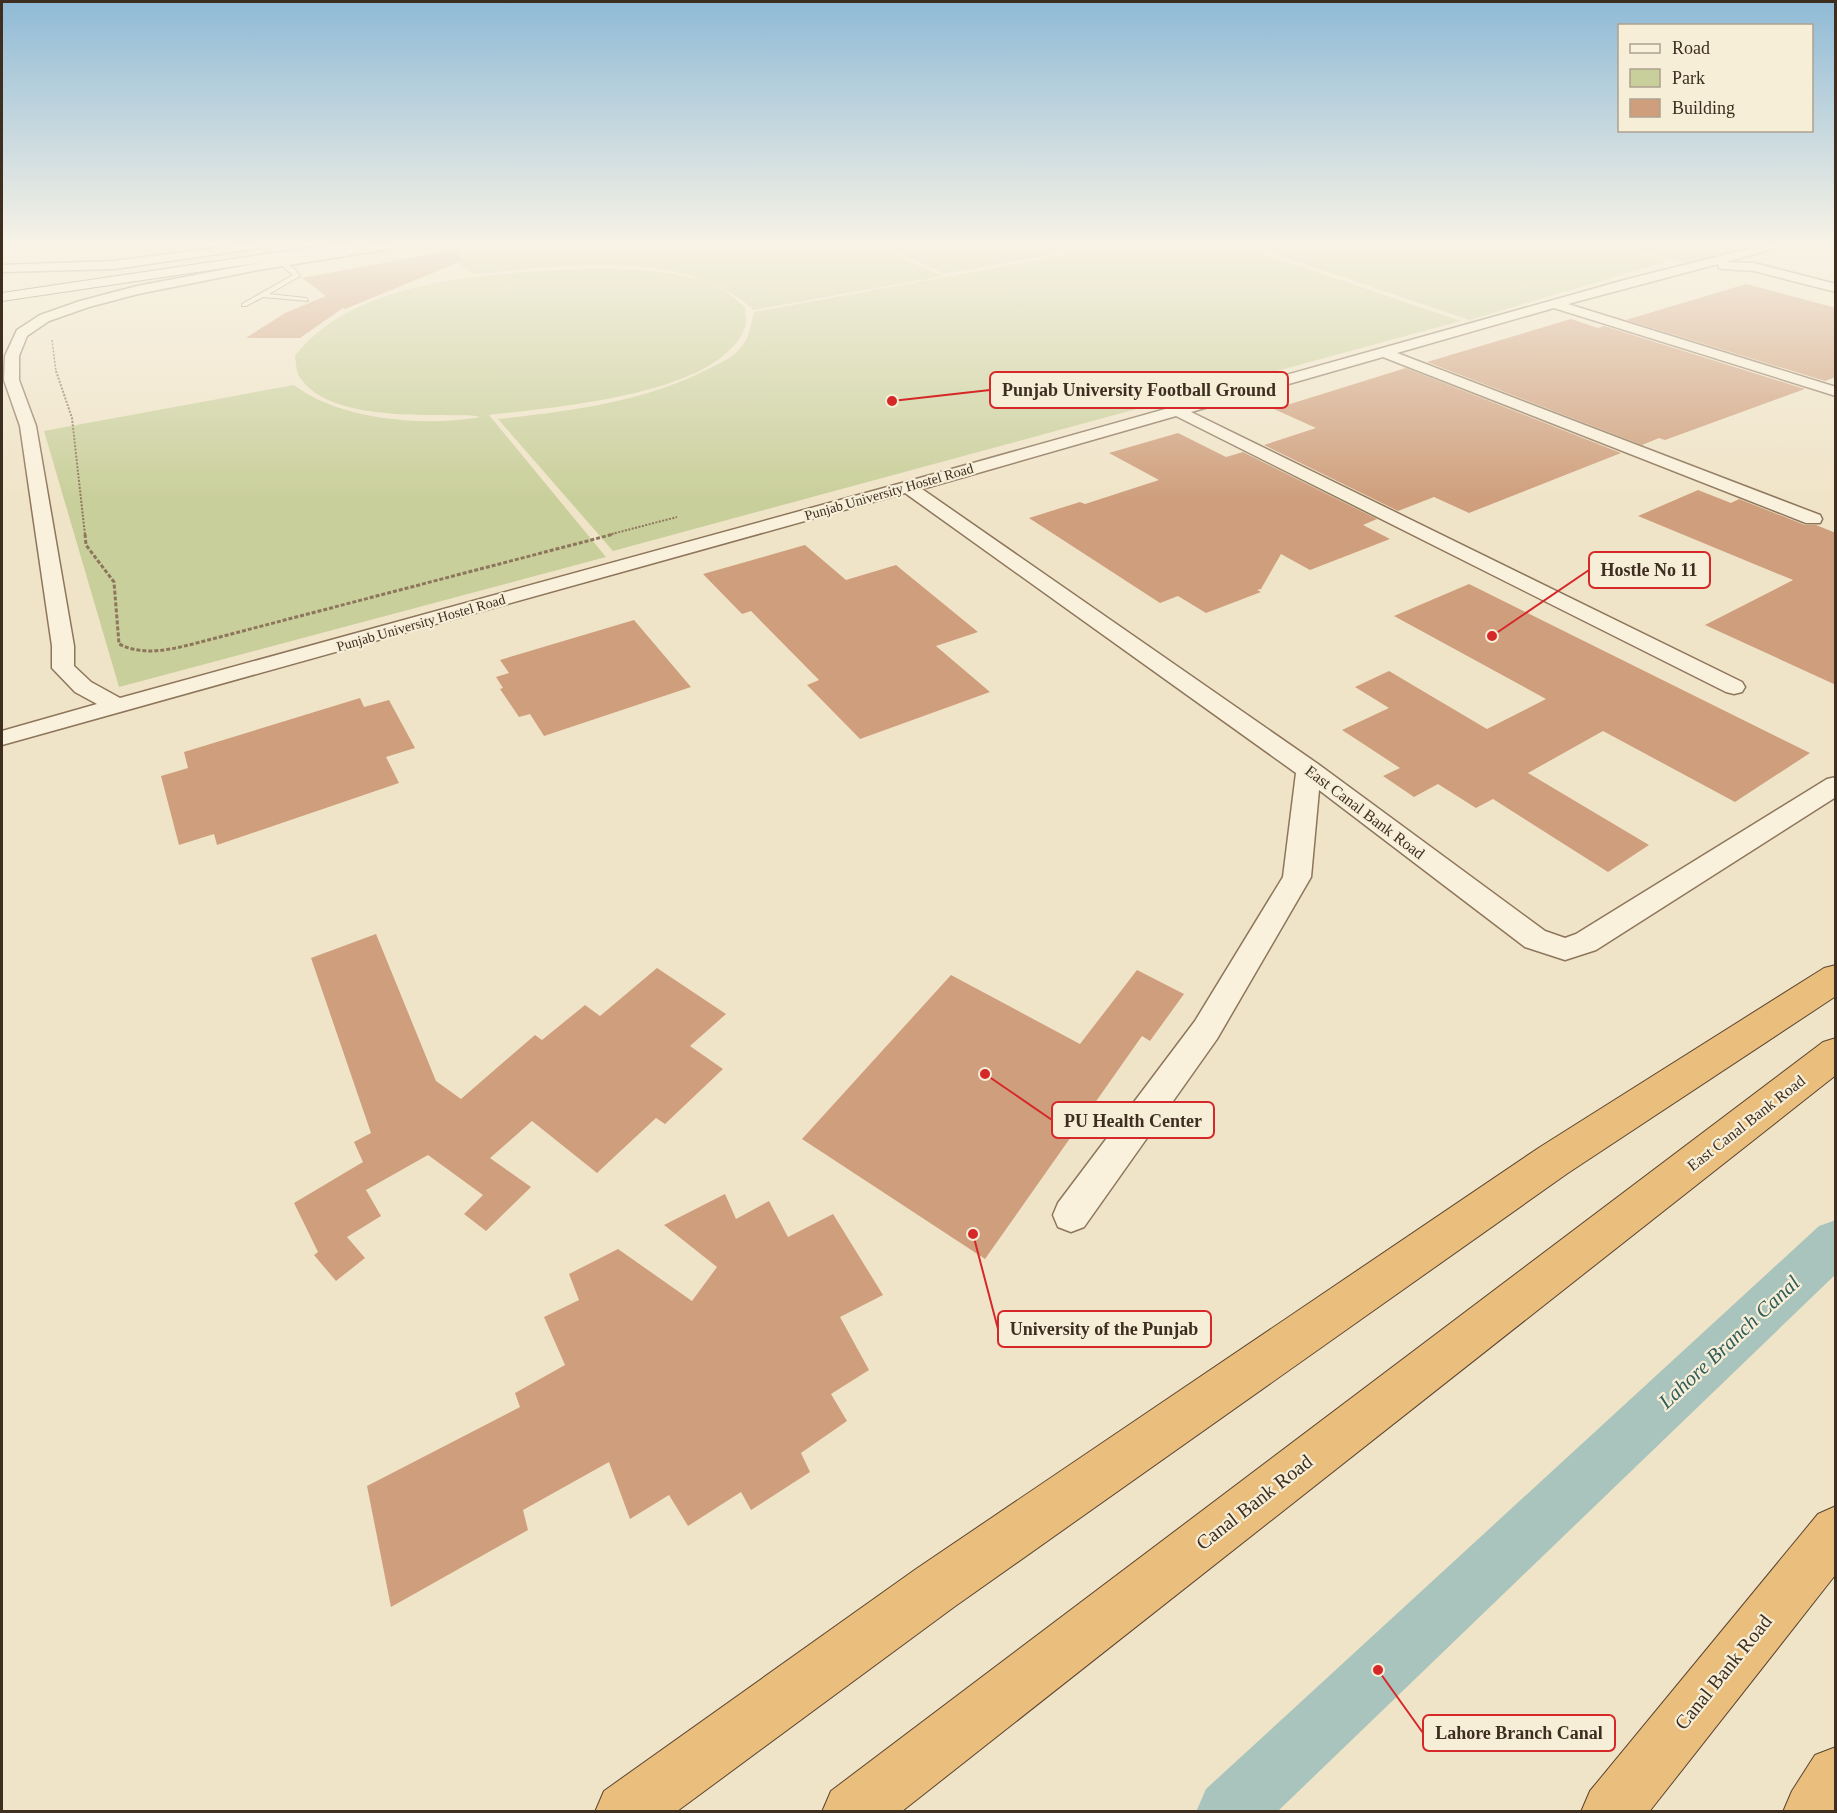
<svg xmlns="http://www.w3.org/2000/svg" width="1837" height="1813" font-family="'Times New Roman',serif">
<rect width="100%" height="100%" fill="#f0e4c8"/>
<path fill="#c9cf9b" d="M871,245L943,276L754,310C682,247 564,266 476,274L470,272L436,246Z
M879,245H1103L945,274Z
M1120,245H1237L1461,321L613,551L498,419C571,411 646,402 712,367C723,362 735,356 742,346C750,336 751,324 754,312Z
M1248,245H1606L1669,261L1469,320Z
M1616,245H1759L1690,264Z
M583,269C628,269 675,268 718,287C727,291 736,300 745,307C745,312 747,319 746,325C723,396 552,407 489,415L606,557L119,687L44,431L294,385C339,420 425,427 480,417C470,414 455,416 444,415C403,415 320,416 298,374C296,369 296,362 295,356C354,278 493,273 583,269Z"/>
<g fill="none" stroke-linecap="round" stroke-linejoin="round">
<path fill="#a9c4bc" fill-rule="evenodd" d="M1836,1220V1274L1277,1812H1196L1206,1789L1819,1226Z"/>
</g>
<path fill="#cf9f7d" d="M458,249L462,261L345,309L343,308L300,338H246L285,313L326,296L302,278Z
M1746,284L1836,308V377L1825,381L1626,320Z
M1571,319L1598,328L1604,326L1805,389L1665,440L1659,438L1642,445L1427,362Z
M1406,368L1621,453L1469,513L1434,497L1398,511L1264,445L1316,428L1274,409Z
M1178,433L1226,457L1243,452L1377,519L1363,525L1390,539L1310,570L1281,554L1261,589L1257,590L1261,592L1206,613L1178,596L1160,603L1029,518L1080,502L1085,504L1159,480L1109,453Z
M1698,490L1731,503L1739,499L1805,525H1816L1836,533V685L1705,625L1793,580L1638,516Z
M805,545L846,580L896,565L978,632L936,646L990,692L860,739L807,685L819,680L751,611L742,614L703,574Z
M1469,584L1810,753L1735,802L1603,731L1528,773L1649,845L1608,872L1493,799L1476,808L1438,784L1414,797L1383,776L1400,768L1342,730L1389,708L1355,687L1389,671L1487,729L1546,699L1394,616Z
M634,620L691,687L544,736L530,714L519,717L500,689L503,688L496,677L509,673L500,660Z
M360,698L364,707L389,700L415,748L386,757L399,783L217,845L214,834L179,845L161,776L188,768L184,752Z
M376,934L436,1081L461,1099L535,1035L542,1040L585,1005L600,1016L657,968L726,1014L690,1046L723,1069L665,1124L656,1118L597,1173L532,1121L490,1158L531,1187L486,1231L464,1214L483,1195L428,1155L366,1190L381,1216L347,1237L365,1258L336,1281L314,1255L318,1252L294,1203L363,1162L354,1142L371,1133L311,958Z
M1137,970L1184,994L1150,1041L1142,1036L985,1259L802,1139L951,975L1080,1044Z
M725,1194L736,1219L769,1201L788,1237L833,1214L883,1295L840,1317L869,1370L831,1394L847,1421L801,1453L810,1472L751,1510L741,1492L688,1526L669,1495L630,1519L609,1462L523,1510L528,1530L391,1607L367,1486L520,1407L515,1393L565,1365L544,1317L579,1300L569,1274L618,1249L692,1301L717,1267L664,1225Z"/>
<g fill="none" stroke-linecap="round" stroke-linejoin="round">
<defs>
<path id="service" d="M280,262L294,268L300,276L269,294L306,298L308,301L263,297L246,306H242V304L293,275L280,264Z"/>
<path id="minor" d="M237,245H266L260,248L114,269L2,272V265L114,261Z
M374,245H401L395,248L258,270L138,294L89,307L49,321L27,336L19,356V380L36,426L74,646V666L91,682L120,698L902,483L1628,279L1764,245H1783L1781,247L1726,262L1754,263L1836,284V292L1754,271L1723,269L1719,268L1718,264L1568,304L1836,387V396L1554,308L1397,353L1820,515L1822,519L1820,523H1806L1383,357L1191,412L1742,682L1745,687L1742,692L1734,694L1726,692L1176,416L922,489L1318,764L1545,931L1565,938L1576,934L1827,779L1836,777V797L1596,950L1565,960L1525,947L1319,790L1311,877L1217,1039L1084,1227L1071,1232L1058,1227L1053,1215L1058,1203L1195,1021L1283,877L1296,773L905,493L2,745V731L97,704L75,692L52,668V646L20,426L4,380L5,356L17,330L40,315L80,301L137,286L258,263Z"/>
<path id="secondary" d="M327,245H359L352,249L2,301V293Z"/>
<path id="trunk" d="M1836,965V996L1568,1173L954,1607L676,1812H595L604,1791L916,1569L1540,1147L1824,968Z
M1836,1038V1075L901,1812H822L831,1791L1823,1042Z
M1836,1506V1574L1649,1812H1581L1590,1791L1818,1514Z
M1836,1747V1812H1783L1792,1791L1815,1755Z"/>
</defs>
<use href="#service" stroke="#8d765c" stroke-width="2"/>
<use href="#minor" stroke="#8d765c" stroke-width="3"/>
<use href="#secondary" stroke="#6f573f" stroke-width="2"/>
<use href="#trunk" stroke="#5b4430" stroke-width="2"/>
<path stroke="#8d765c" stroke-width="1.5" stroke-dasharray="2 1.5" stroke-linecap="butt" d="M416,249L445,245
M52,340L56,372"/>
<path stroke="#8d765c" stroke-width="2" stroke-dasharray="2 1.5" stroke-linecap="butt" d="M56,371L72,418L85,535
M608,535L677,517"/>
<path stroke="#8d765c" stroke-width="3" stroke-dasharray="4 2" stroke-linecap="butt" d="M85,534L86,545L114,582L119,644C143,656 168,650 193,644L614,534"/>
<use href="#service" fill="#faf1dc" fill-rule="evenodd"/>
<use href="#minor" fill="#faf1dc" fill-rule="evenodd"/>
<use href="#secondary" fill="#faf1dc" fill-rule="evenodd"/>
<use href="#trunk" fill="#eabe7c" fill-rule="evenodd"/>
</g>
<linearGradient id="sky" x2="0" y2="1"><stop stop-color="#8fbad6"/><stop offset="0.49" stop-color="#f8f3e6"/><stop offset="1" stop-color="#f8f3e6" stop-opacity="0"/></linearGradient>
<rect width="1837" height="499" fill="url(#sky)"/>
<g text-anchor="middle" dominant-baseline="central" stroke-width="4.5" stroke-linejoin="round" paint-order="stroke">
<g font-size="14" fill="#3d2e20" stroke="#f7eed8">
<text transform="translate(889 492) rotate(-16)">Punjab University Hostel Road</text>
<text transform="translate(421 623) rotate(-16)">Punjab University Hostel Road</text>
</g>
<g font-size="16" fill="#3d2e20" stroke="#f7eed8">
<text transform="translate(1365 812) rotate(37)">East Canal Bank Road</text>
<text transform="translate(1746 1123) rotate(-38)">East Canal Bank Road</text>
</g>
<g font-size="20" fill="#3d2e20" stroke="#f7eed8">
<text transform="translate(1254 1502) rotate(-38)">Canal Bank Road</text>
<text transform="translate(1723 1672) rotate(-51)">Canal Bank Road</text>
</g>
<g font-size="21" font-style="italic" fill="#2f5d5a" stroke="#f7eed8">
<text transform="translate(1729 1342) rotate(-43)">Lahore Branch Canal</text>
</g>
</g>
<path fill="none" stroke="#d62828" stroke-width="2" d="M892 401L990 390M1492 636L1589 570M985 1074L1052 1120M973 1234L998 1329M1378 1670L1423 1733"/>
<g fill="#d62828" stroke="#f7eed8" stroke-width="2">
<circle cx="892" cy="401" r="6"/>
<circle cx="1492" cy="636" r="6"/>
<circle cx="985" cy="1074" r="6"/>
<circle cx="973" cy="1234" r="6"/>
<circle cx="1378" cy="1670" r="6"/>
</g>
<g fill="#f7eed8" stroke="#d62828" stroke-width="2">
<rect x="990" y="372" width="298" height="36" rx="6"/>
<rect x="1589" y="552" width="121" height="36" rx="6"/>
<rect x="1052" y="1102" width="162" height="36" rx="6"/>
<rect x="998" y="1311" width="213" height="36" rx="6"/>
<rect x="1423" y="1715" width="192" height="36" rx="6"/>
</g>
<g font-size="18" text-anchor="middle" font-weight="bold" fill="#3d2e20">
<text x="1139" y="396">Punjab University Football Ground</text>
<text x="1649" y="576">Hostle No 11</text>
<text x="1133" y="1127">PU Health Center</text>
<text x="1104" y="1335">University of the Punjab</text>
<text x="1519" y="1739">Lahore Branch Canal</text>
</g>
<rect width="1837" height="1813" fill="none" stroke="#3d2e20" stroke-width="6"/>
<rect x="1618" y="24" width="195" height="108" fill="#f7eed8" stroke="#ada18e" stroke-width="1.5"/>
<rect x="1630" y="44" width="30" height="9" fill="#faf1dc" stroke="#ada18e" stroke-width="1.5"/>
<text x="1672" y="54" font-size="18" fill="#3d2e20">Road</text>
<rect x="1630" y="69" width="30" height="18" fill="#c9cf9b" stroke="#ada18e" stroke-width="1.5"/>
<text x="1672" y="84" font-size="18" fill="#3d2e20">Park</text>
<rect x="1630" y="99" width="30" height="18" fill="#cf9f7d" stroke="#ada18e" stroke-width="1.5"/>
<text x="1672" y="114" font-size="18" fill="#3d2e20">Building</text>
</svg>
